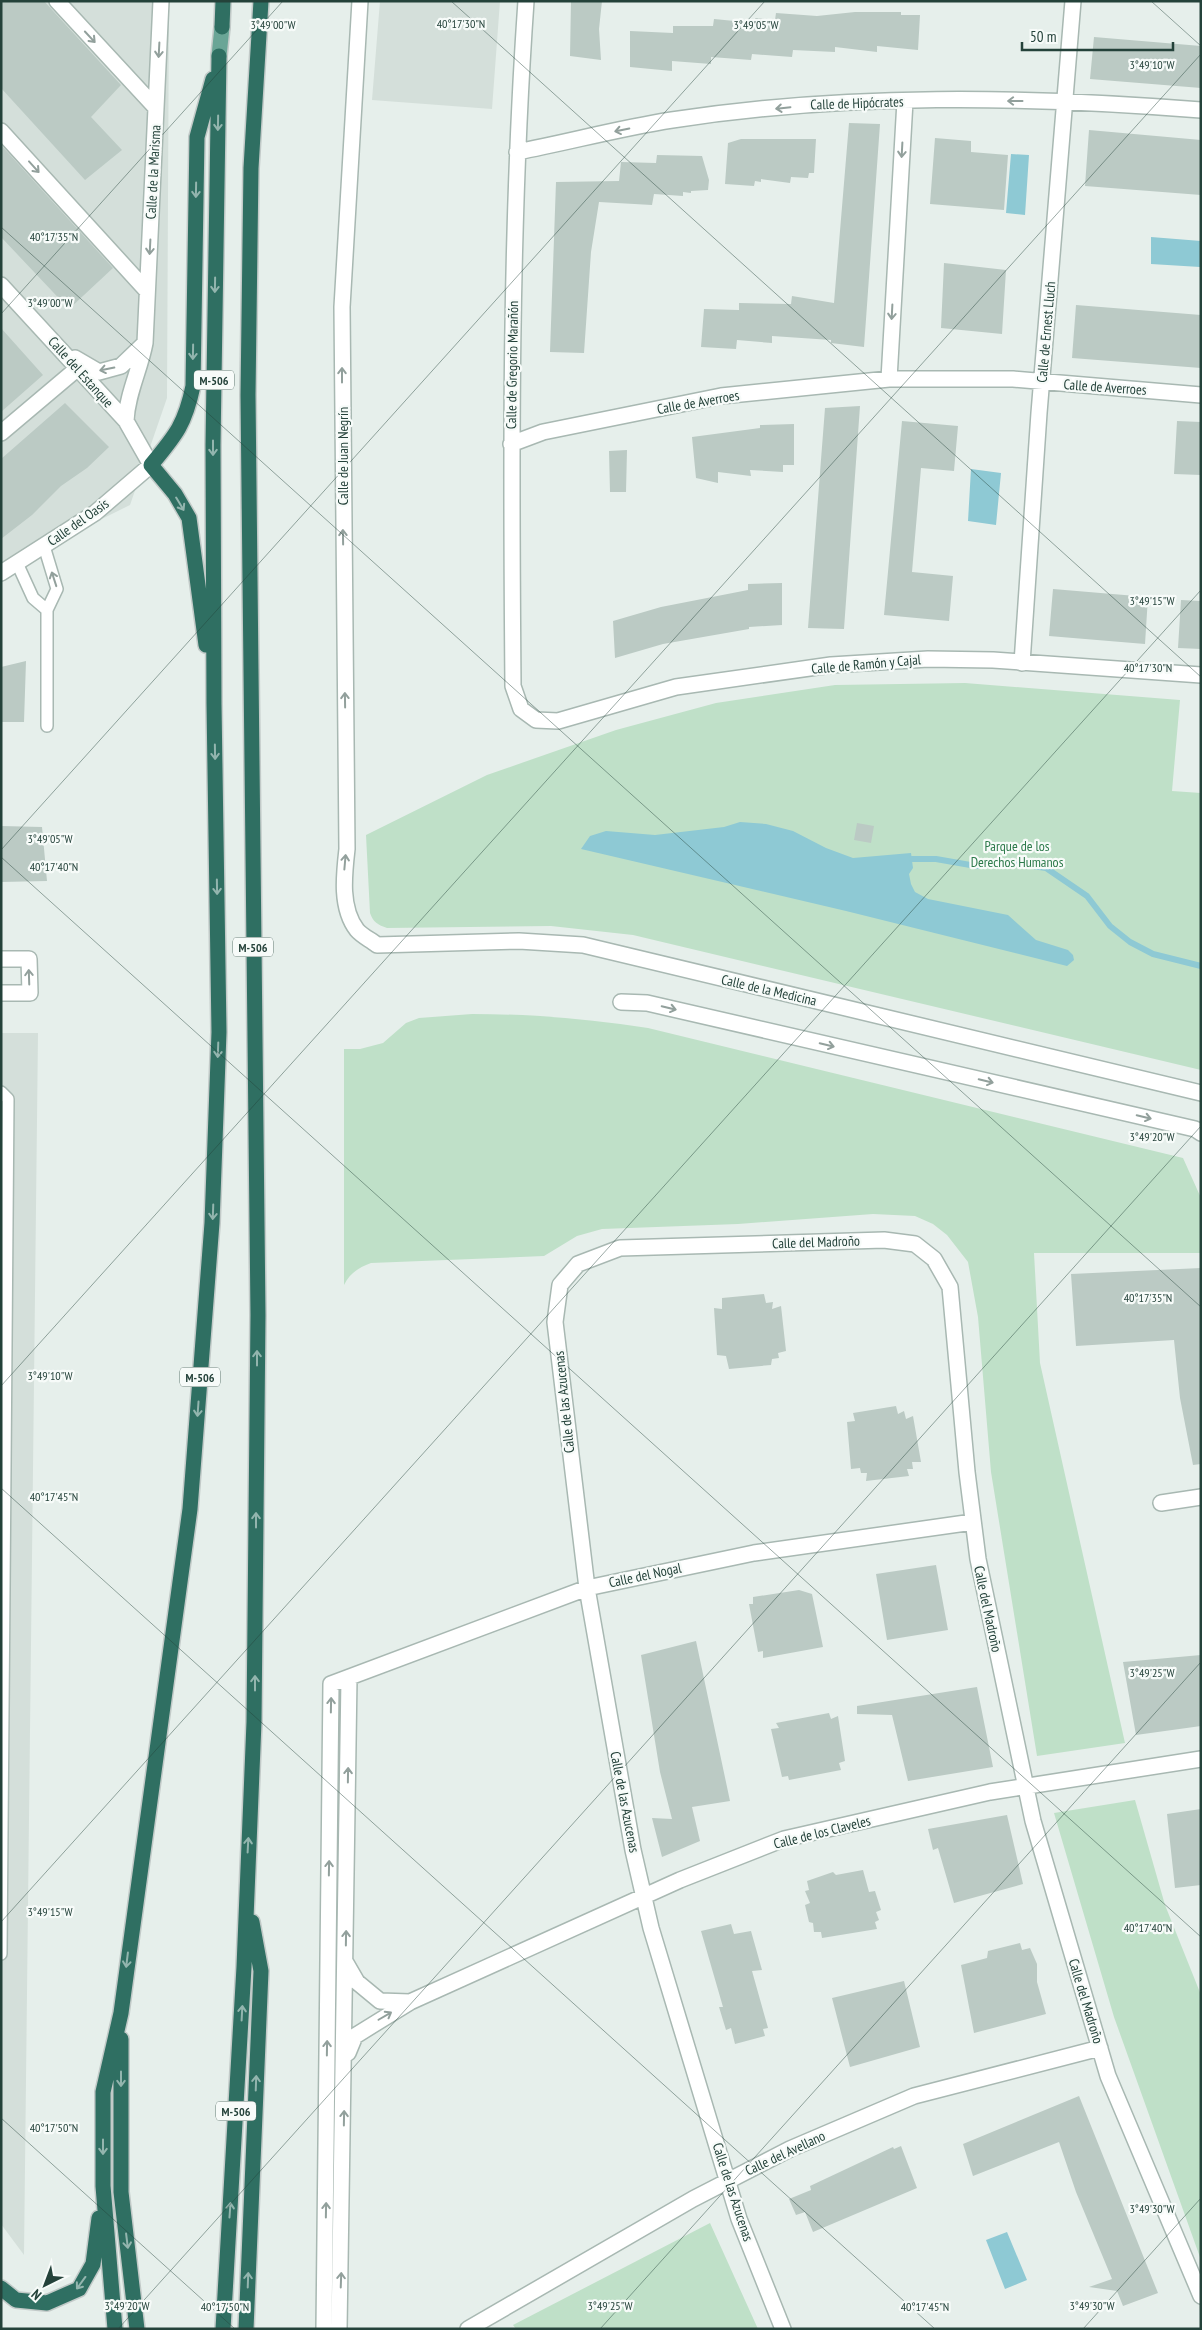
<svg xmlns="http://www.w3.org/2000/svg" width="1202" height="2330" font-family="'PT Sans Narrow',sans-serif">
<rect width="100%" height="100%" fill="#e6efeb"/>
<path fill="#d4dfda" d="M1,1H169L167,398L130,505L1,569Z
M380,1H500L492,109L372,100Z
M1,1033H38L24,2255L1,2224Z"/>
<path fill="#bfe0c8" d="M965,683L1180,700L1172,791L1201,793V1070L633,935L551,926L387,928C378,925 373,922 370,913L366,835L487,775L616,730L716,703L835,685Z
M472,1014C532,1014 589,1019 648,1028L1183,1158L1201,1198V1253H1034L1040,1363L1125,1743L1037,1756L991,1472L978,1317L968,1262L947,1235L933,1224L915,1216L873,1214L738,1224L602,1229L577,1236L544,1256L371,1263C358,1268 350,1273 344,1285V1049H360L383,1043L406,1023L419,1018Z
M1135,1800L1165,1905L1201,1995V2260L1114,2017L1054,1813Z
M710,2223L758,2329H516L513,2325Z"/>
<path fill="#8ec9d4" d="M1011,154L1029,155L1025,215L1006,213Z
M1151,237L1201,241L1200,267L1151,264Z
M971,469L1001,473L996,525L968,521Z
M740,822L766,824L793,831L826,848L853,858L911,853L913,868L909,874L911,884L915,892L928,899L1008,915L1036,940L1068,950L1073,955L1074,960L1067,966L846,911L581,849L590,836L606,831L655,835L724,827Z
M1007,2232L1027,2280L1005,2289L986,2240Z"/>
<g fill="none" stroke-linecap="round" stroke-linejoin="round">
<path stroke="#8ec9d4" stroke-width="6" d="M912,859H936L976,866L1012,863L1046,868L1087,896L1110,926L1130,942L1153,954L1201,966"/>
</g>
<path fill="#bbcac4" d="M1,1H44L121,85L91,117L122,150L85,180L1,88Z
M571,1H602L599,29L601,60L570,56Z
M855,12H901V15H920L918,50L877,46V52L835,47V52L793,50L792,57L752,54L751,60L711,57V64L672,61V71L630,67V31L673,33V26H713L714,19L755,23V18L775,20L776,13L817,16Z
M1094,37L1201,46V88L1090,79Z
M849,123L880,124L864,347L831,343V340L772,336V343L737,340L736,349L701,347L704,309L739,310V303L791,304L792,296L834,303Z
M1089,130L1201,140V195L1085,186Z
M935,138L971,141V152L1008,155L1004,210L930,204Z
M741,139H816L814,173H809L808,178L791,177L790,183L761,179V182L755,181L754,186L725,184L728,143Z
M1,145L113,268L69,309L1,237Z
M657,155L702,156L709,180L708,190L691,191V193L683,192V196L654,194L652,205L599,202L591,252L584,353L550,352L556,182L619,181L621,162L656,163Z
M944,263L1006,270L1002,334L941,328Z
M1076,305L1201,315V368L1072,358Z
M1,328L43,375L1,412Z
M65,403L109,447L87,468L61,486L32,515L1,539V459Z
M860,406L844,629L808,628L825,408Z
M902,421L958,426L954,471L921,468L912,572L953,576L949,621L884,615Z
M1177,421L1201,422V475L1174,474Z
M794,424V465H783V472L750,470L751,476L718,472V483L696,478L692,437L760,428V425Z
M627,450L626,492H610L609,451Z
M782,583V625L749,627V629L663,644L615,658L613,621L661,607L748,590V584Z
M1053,589L1148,597L1145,644L1049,636Z
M1181,600L1201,601V649L1178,648Z
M26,661L24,722H1V667Z
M857,823L874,826L871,843L854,840Z
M1,826L42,827L47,881L1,882Z
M1201,1268V1464L1193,1465L1180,1398L1174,1340L1076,1346L1071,1274Z
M764,1294L766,1303L773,1302L772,1309L781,1306L786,1351L778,1353L779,1358L772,1359L771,1365L729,1369L726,1356L717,1355L714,1308L722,1309V1298Z
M896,1406L898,1414L904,1411L906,1419L913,1416L921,1462H912L913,1469H907L909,1476L866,1481L867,1473H861L860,1468L851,1469L847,1422L855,1421L853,1413Z
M936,1565L948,1630L887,1640L876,1574Z
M799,1590L812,1594L823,1647L763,1658V1651L758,1652L749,1604H753V1597Z
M696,1641L730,1801L692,1807L700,1841L662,1857L652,1818L672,1819L660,1772L641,1655Z
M1201,1655V1726L1136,1735L1123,1662Z
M977,1687L993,1767L908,1781L892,1715L857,1714V1706Z
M829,1713L831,1719L838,1716L845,1761L839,1763L841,1770L789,1780L788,1776L782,1777L771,1729L779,1728L776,1723Z
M1201,1809V1885L1175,1888L1167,1814Z
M1007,1815L1023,1884L954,1903L938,1848L933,1850L928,1829Z
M863,1870L869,1892L875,1891L881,1910L876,1912L879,1920L875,1922L877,1929L822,1938L821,1932H814L813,1923L809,1922L805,1905L810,1903L805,1891L809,1890L807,1881L833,1872L836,1875Z
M731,1924L734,1934L751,1931L762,1970L752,1971L768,2028L763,2029L765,2036L735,2044L731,2028L726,2030L719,2007H723L701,1931Z
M1020,1943L1022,1950L1030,1948L1037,1964V1982L1046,2014L974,2033L961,1965L987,1958L988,1951Z
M904,1981L920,2047L850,2067L832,1998Z
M1079,2096L1158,2293L1123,2306L1117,2291L1089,2287L1112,2279L1076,2192L1059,2142L973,2176L963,2144Z
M901,2146L917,2188L813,2232L805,2212L796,2215L789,2199L811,2190L810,2186L893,2147L894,2149Z"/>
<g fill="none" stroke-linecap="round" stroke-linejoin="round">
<defs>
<path id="service" d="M44,546L57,589L47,610V726
M17,563L33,598L47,610
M1,1092L8,1099L1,1954"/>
<path id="minor" d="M57,1L156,108
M360,1L342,307L347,849C344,875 340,908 357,930C362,936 371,940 377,945L519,941L583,945L1201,1093
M526,1C510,229 511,457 513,686L521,709L536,720L558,721L676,687L831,665L928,659L993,660L1201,675
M1,131L147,291
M517,152C569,142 620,128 672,120C847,93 1026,96 1201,110
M1,285L126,421L151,465L95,513L1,573
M75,358L99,372L121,366L145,343
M889,379L905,101
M126,421C127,394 140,370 145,343L161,1
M1,433L78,368
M511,444L543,432L721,396L889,379H1013L1201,395
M1022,663L1039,413L1073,1
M1,959H29L30,993H1
M621,1002L647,1003L1195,1129L1201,1133
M1161,1503L1201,1497
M346,1963L357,1982L380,2001L410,2002L355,2036L348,2053
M410,2002L680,1880L784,1839L990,1792L1201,1759
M324,2329L331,1684L587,1588L754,1553L973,1522
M339,2329L349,1678
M468,2329L693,2199L790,2149L914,2096L1100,2048
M783,2329L739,2219L651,1928L633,1850L587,1588L555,1322L560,1285L578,1264L620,1248L884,1240L915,1244L934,1259L950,1287L967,1472L978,1559L1033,1821L1108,2076L1201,2296"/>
<path id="primary" d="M219,56L222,27"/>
<path id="motorway" d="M222,27L223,1
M206,645L189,518L175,494L151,465C175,436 185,425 193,386L197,137L213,79
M121,2039V2192L137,2329
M1,2288L16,2300L47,2303L79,2289L93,2264L99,2218
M115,2329L103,2186V2092L121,2013L190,1509L212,1223L219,1032L214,704L213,445L219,56
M223,2329L244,1967L254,1722L258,1315L248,395L251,168L261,1
M246,2329L261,1971L252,1922"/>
</defs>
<use href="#service" stroke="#a8b8b2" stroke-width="14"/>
<use href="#minor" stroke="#a8b8b2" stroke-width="18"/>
<use href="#primary" stroke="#c2cac8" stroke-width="18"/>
<use href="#motorway" stroke="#c2cac8" stroke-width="18"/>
<use href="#service" stroke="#fff" stroke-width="11"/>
<use href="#minor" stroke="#fff" stroke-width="15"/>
<use href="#primary" stroke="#6aa596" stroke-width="15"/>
<use href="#motorway" stroke="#2f6f62" stroke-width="15"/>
</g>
<defs><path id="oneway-shaft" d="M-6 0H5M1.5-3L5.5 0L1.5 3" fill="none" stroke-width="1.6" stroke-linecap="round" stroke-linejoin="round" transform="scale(1.25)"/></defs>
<g stroke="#92a09c">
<use href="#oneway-shaft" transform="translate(90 37) rotate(47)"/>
<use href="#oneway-shaft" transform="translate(159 50) rotate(93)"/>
<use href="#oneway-shaft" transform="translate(1015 101) rotate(180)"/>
<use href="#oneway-shaft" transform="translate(783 108) rotate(174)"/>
<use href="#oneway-shaft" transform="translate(622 130) rotate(168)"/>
<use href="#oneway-shaft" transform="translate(902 150) rotate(93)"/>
<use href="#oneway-shaft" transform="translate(34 167) rotate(48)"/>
<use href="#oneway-shaft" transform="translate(150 247) rotate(93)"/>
<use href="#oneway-shaft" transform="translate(892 312) rotate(93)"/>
<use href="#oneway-shaft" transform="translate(107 369) rotate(169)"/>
<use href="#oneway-shaft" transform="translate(342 375) rotate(-90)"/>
<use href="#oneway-shaft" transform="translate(343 537) rotate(-91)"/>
<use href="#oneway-shaft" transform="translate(54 579) rotate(-108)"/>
<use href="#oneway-shaft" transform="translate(345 700) rotate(-91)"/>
<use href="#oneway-shaft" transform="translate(345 862) rotate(-85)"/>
<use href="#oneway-shaft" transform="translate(29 977) rotate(-92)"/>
<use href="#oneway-shaft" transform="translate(669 1008) rotate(13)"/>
<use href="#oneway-shaft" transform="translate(827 1045) rotate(13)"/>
<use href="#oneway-shaft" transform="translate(986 1081) rotate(13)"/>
<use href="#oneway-shaft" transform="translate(1144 1117) rotate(13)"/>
<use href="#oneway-shaft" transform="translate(331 1705) rotate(-89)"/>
<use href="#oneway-shaft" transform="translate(348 1775) rotate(-89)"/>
<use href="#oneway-shaft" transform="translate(329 1868) rotate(-89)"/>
<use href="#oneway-shaft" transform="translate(346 1938) rotate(-89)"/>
<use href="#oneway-shaft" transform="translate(385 2016) rotate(-30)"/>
<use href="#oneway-shaft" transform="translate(327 2048) rotate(-89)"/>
<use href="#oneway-shaft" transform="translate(344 2118) rotate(-89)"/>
<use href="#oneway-shaft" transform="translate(326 2210) rotate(-89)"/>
<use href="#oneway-shaft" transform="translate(341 2280) rotate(-88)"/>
</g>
<g stroke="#93b5ae">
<use href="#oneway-shaft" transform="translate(218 123) rotate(91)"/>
<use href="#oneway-shaft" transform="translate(196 190) rotate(91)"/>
<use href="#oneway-shaft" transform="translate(215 285) rotate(91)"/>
<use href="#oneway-shaft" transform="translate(193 352) rotate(91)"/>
<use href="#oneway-shaft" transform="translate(213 448) rotate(90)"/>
<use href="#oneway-shaft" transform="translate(180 504) rotate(59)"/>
<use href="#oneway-shaft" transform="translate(215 752) rotate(89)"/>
<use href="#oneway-shaft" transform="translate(217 887) rotate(89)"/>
<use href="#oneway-shaft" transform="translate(218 1050) rotate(92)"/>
<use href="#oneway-shaft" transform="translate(213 1212) rotate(92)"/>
<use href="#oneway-shaft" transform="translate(257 1358) rotate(-90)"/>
<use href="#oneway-shaft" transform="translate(198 1409) rotate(94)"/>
<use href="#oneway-shaft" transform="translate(256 1520) rotate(-90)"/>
<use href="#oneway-shaft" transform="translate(255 1683) rotate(-90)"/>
<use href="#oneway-shaft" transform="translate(248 1845) rotate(-87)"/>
<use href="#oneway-shaft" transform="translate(127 1960) rotate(97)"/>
<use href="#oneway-shaft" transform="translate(242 2013) rotate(-87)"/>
<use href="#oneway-shaft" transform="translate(121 2079) rotate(90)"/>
<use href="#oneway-shaft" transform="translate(256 2083) rotate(-88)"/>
<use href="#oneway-shaft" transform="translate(103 2147) rotate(90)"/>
<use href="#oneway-shaft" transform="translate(230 2210) rotate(-86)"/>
<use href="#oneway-shaft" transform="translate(127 2241) rotate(83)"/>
<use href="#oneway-shaft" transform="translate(248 2280) rotate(-88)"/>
<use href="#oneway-shaft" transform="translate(81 2283) rotate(126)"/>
</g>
<path fill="none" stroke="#24423a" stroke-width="1" stroke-opacity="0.45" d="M451,1L1201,677M1151,1L1201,46M1,227L1201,1307M1,314L283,1M1,850L765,1M1,857L1201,1937M1,1386L1201,54M1,1488L935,2329M1,1922L1201,590M1,2118L235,2329M118,2329L1201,1126M600,2329L1201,1662M1083,2329L1201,2198"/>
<g text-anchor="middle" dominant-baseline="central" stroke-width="4.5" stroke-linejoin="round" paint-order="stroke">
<g fill="#f7fbf9" stroke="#637a73" stroke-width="1">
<rect x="194" y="370.5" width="40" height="19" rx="4"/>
<rect x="233" y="937.5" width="40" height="19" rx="4"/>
<rect x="180" y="1367.5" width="40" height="19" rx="4"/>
<rect x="216" y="2101.5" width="40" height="19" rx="4"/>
</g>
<g font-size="12" font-weight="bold" fill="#24423a">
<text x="214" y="380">M-506</text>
<text x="253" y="947">M-506</text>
<text x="200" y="1377">M-506</text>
<text x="236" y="2111">M-506</text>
</g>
<g font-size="14" fill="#24423a" stroke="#f7fbf9">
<text transform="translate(857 103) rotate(-2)">Calle de Hipócrates</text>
<text transform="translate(153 172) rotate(-87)">Calle de la Marisma</text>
<text transform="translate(1046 332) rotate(-85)">Calle de Ernest Lluch</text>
<text transform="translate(512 365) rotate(-89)">Calle de Gregorio Marañón</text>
<text transform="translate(81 372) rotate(48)">Calle del Estanque</text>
<text transform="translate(1105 387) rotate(4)">Calle de Averroes</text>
<text transform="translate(698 402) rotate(-10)">Calle de Averroes</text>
<text transform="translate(343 456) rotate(-90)">Calle de Juan Negrín</text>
<text transform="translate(78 522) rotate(-35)">Calle del Oasis</text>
<text transform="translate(866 664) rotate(-5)">Calle de Ramón y Cajal</text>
<text transform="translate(769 990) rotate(13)">Calle de la Medicina</text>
<text transform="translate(816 1242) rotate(-2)">Calle del Madroño</text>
<text transform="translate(564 1402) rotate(-96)">Calle de las Azucenas</text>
<text transform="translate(645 1575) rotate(-12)">Calle del Nogal</text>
<text transform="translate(988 1609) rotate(78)">Calle del Madroño</text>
<text transform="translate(625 1802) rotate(79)">Calle de las Azucenas</text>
<text transform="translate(822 1832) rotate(-14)">Calle de los Claveles</text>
<text transform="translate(1086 2001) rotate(73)">Calle del Madroño</text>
<text transform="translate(785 2153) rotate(-25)">Calle del Avellano</text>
<text transform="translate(733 2192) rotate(72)">Calle de las Azucenas</text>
</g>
<g font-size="14" fill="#2d7a4b" stroke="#f7fbf9">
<text x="1017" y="846">Parque de los<tspan x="1017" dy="16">Derechos Humanos</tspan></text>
</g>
</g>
<g font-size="12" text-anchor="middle" fill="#24423a" stroke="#f7fbf9" stroke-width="4.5" stroke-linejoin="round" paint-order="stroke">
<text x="461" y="28">40°17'30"N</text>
<text x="273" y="29">3°49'00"W</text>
<text x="756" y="29">3°49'05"W</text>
<text x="1152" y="69">3°49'10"W</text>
<text x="54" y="241">40°17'35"N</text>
<text x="50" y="307">3°49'00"W</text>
<text x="1152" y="605">3°49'15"W</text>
<text x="1148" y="672">40°17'30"N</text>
<text x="50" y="843">3°49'05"W</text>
<text x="54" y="871">40°17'40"N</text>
<text x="1152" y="1141">3°49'20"W</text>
<text x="1148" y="1302">40°17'35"N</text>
<text x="50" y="1380">3°49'10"W</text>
<text x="54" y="1501">40°17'45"N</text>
<text x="1152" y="1677">3°49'25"W</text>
<text x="50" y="1916">3°49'15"W</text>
<text x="1148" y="1932">40°17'40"N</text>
<text x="54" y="2132">40°17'50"N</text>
<text x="1152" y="2213">3°49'30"W</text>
<text x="127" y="2310">3°49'20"W</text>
<text x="610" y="2310">3°49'25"W</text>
<text x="1092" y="2310">3°49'30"W</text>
<text x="225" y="2311">40°17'50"N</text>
<text x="925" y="2311">40°17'45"N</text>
</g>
<rect width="1202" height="2330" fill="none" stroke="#24423a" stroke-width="5"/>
<g transform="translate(45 2285) rotate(222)" stroke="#f7fbf9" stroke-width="4" paint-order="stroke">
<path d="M0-4L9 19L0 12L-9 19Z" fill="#24423a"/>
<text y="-8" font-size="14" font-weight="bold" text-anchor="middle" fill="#24423a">N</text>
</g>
<path d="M1022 42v8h151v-8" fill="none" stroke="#24423a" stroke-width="2.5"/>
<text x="1030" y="42" font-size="15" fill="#24423a" stroke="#f7fbf9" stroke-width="4" paint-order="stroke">50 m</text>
</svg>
